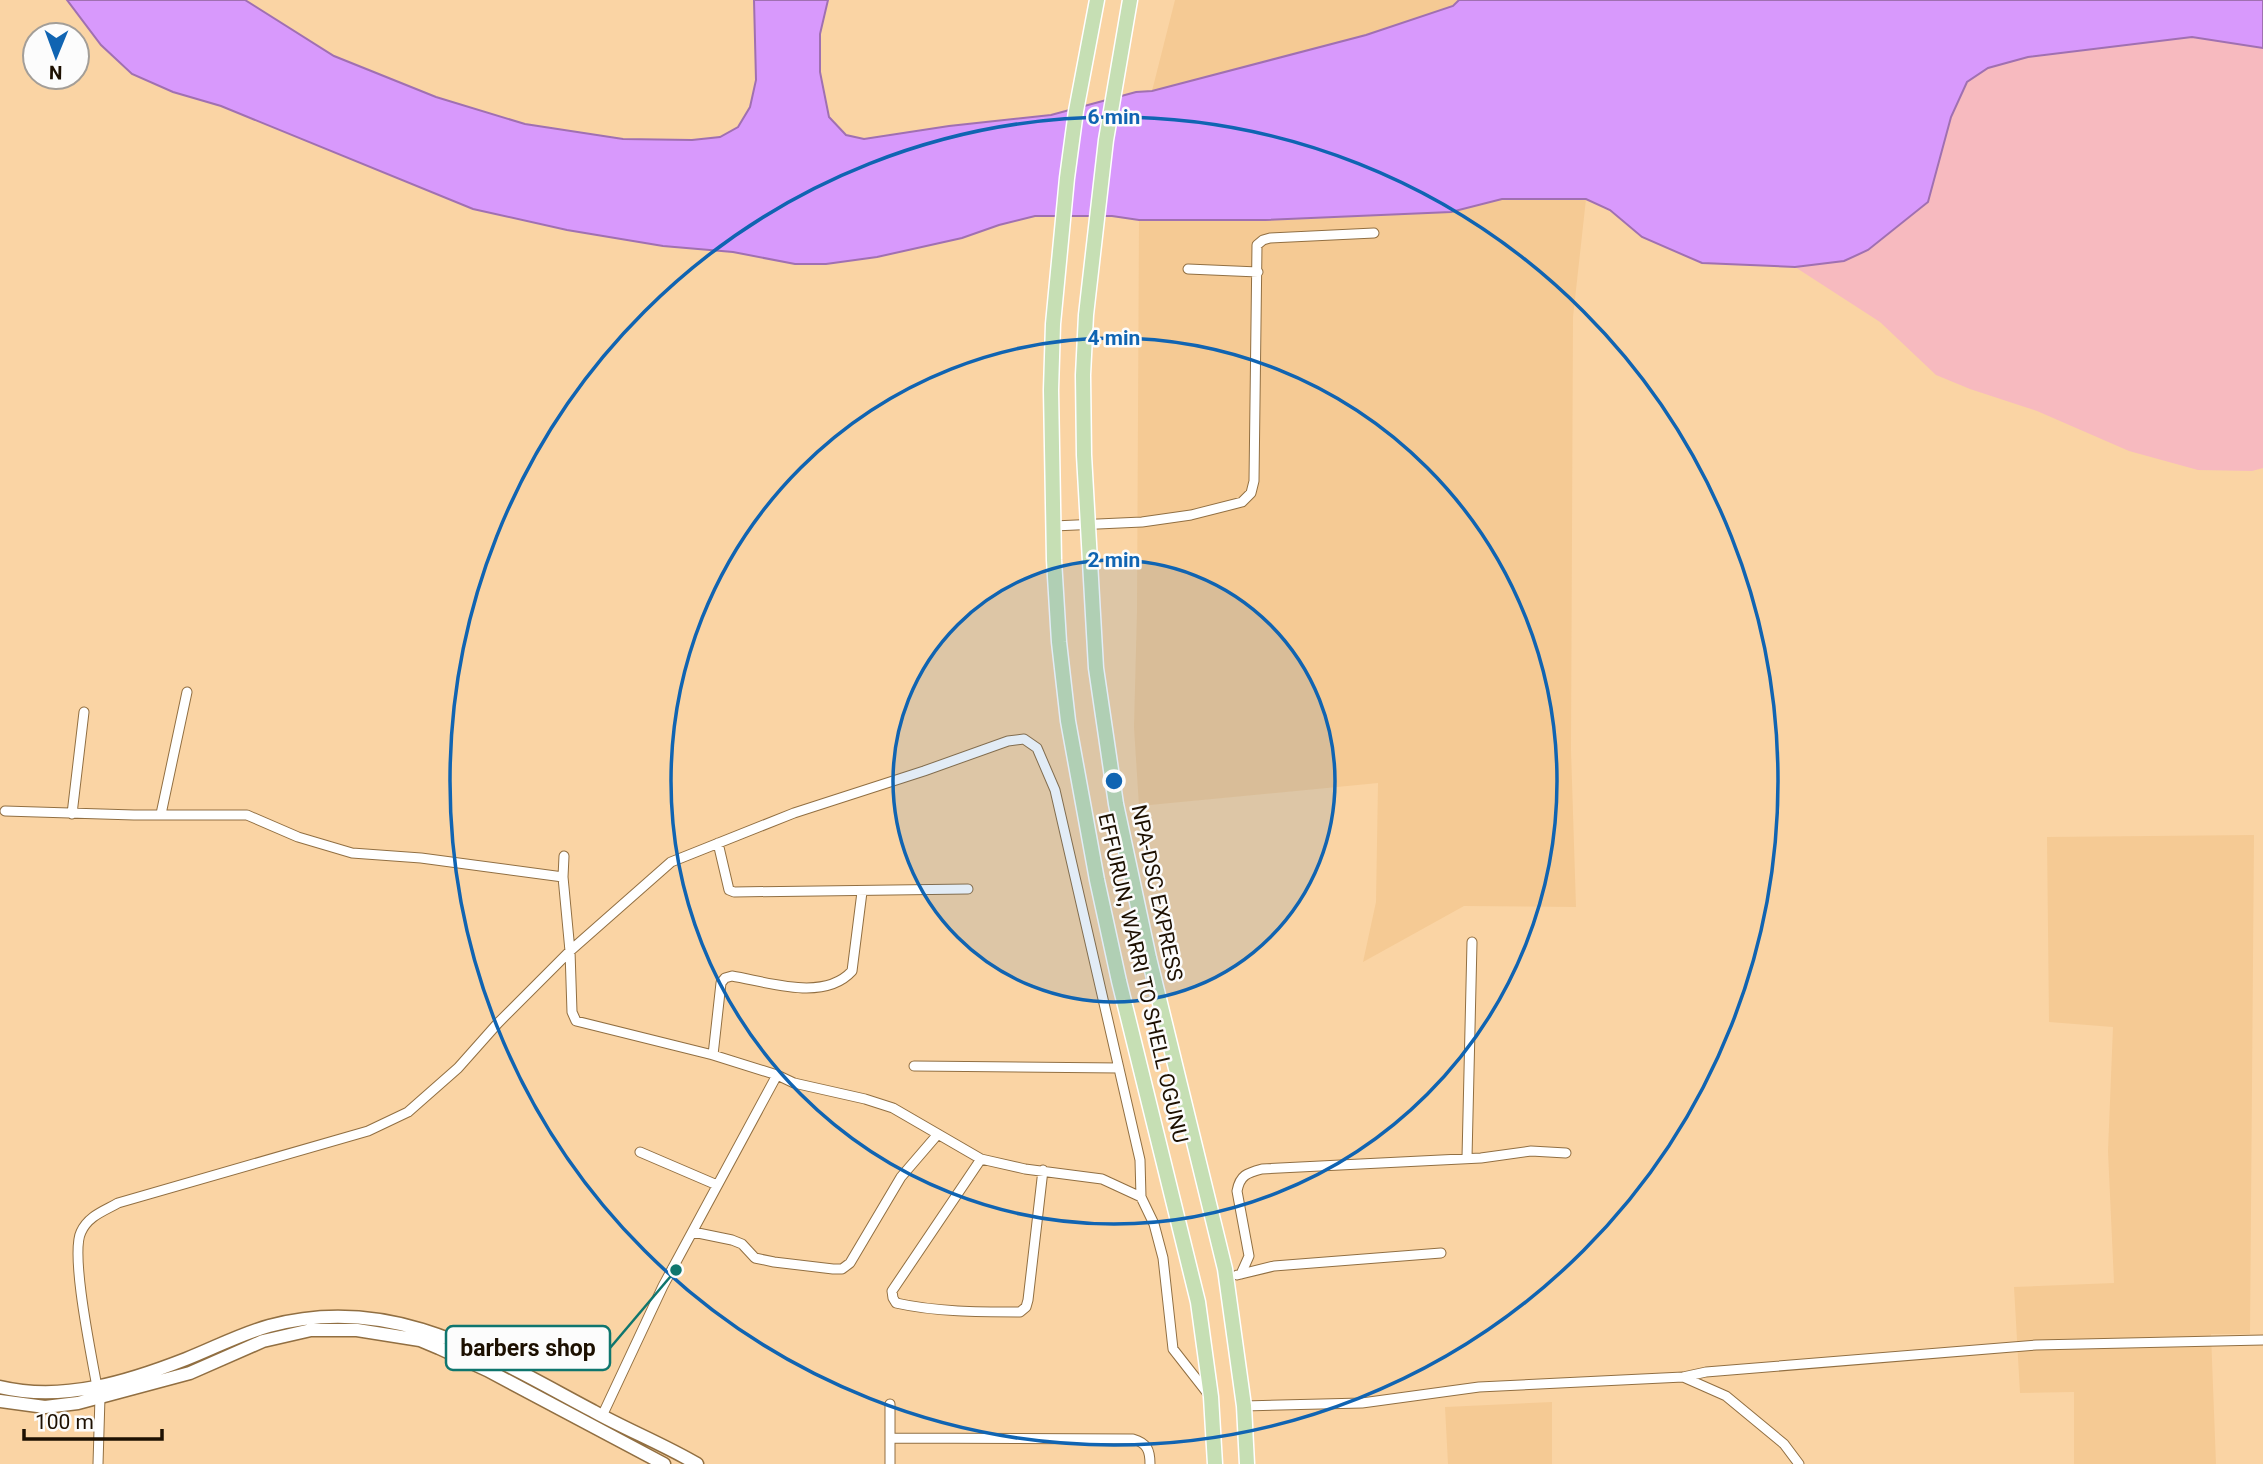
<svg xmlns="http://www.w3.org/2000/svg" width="2263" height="1464" font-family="Roboto,sans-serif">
<rect width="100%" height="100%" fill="#fad4a4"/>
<path fill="#f5ca94" d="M1175,0H1459L1453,6L1366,35L1152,91Z
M1502,199H1586L1573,317L1571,750L1576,907L1464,906L1363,962L1376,902L1378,783L1139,806L1134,727L1137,612L1139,220H1265L1451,212Z
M2254,835L2250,1334H2211L2216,1464H2074V1392L2020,1393L2014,1287L2114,1283L2108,1151L2113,1027L2049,1022L2047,837Z
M1552,1402V1464H1448L1445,1407Z"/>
<path fill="#f7babf" d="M2192,37L2263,48V468L2252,471L2198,470L2129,451L2037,411L1970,389L1936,375L1880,322L1795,267L1844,261L1868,250L1928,202L1951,117L1967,82L1988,68L2028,57Z"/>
<path fill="#d899fc" stroke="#a070b1" stroke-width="2" d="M67,0H245L334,56L436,97L525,124L623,139L692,140L720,137L738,127L750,107L756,80L754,0H828L820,34V72L829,117L846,135L864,139L949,126L1051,115L1136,92L1152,91L1366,35L1453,6L1459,0H2263V48L2192,37L2028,57L1988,68L1967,82L1951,117L1928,202L1868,250L1844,261L1795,267L1702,263L1642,237L1610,210L1586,199H1502L1451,212L1265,220H1139L1112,216H1035L999,225L962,238L877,257L826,264H795L733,252L663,246L567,230L473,209L221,106L173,92L132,74L101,45Z"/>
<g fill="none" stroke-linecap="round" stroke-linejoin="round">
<defs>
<path id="street" d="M1188,269L1258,272
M1054,526L1142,522L1191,515L1242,502L1251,493L1254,481L1257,245L1263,240L1270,238L1374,233
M5,811L134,815H247L298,837L352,853L421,858L563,877
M72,814L84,712
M161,814L187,692
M718,843L729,890L734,892L968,889
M564,856L563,877L570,951L572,1012L576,1021L713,1055L777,1075L794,1083L865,1099L893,1108L981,1159L1025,1169L1102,1179L1141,1197L1154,1224L1163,1258L1173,1349L1209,1395
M713,1055L721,983L725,978L732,976C768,982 824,1002 852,971L862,892
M914,1066L1119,1068
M640,1152L717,1185
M1467,1158L1472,942
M981,1159L892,1291L893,1298L896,1303C936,1312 979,1312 1020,1312L1026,1307L1028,1300L1043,1170
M693,1232L732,1240L742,1244L755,1258L774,1262L833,1269H842L850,1263L901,1177L938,1134
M1241,1274L1249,1256L1237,1191C1240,1175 1247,1173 1262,1169L1481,1158L1531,1151L1566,1153
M1237,1275L1274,1266L1441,1253
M1683,1377L1726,1396L1784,1444L1799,1464
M97,1387C92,1358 70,1254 81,1232C88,1216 104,1211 118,1203L368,1131L408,1112L458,1068L498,1023L570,951L671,862L794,813L924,771L1008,741L1024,739L1037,748L1055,790L1140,1160L1141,1197
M890,1404V1464
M1244,1406L1362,1403L1479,1387L1683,1377L1706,1372L2036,1345L2263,1340
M602,1416L663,1286L777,1075
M890,1438L1133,1439C1147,1443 1150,1450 1150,1464
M98,1464L100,1397"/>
<path id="secondary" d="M0,1387C63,1402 127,1382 186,1359C214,1348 240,1334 269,1326C393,1292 489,1356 593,1411C627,1430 663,1444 697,1464
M0,1401L45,1407L78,1403L190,1373L263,1341L311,1330H357L420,1340L439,1348L487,1370L664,1464"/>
<path id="primary" d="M1097,0L1076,111L1067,178L1053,324L1051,390L1054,560L1059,642L1068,721L1097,880L1119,981L1198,1302L1211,1397L1215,1464
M1130,0L1106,140L1086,315L1083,375L1084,455L1096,668L1116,804L1149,958L1225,1269L1244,1406L1247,1464"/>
</defs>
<use href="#street" stroke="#916f42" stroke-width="11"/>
<use href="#secondary" stroke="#916f42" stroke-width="15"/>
<use href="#primary" stroke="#fff" stroke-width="17"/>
<use href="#street" stroke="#fff" stroke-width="9"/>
<use href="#secondary" stroke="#fff" stroke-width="12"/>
<use href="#primary" stroke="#c6dfb4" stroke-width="14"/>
</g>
<circle cx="1114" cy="781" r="221" fill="#1064b2" fill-opacity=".12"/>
<g fill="none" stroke="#1064b2" stroke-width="3.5">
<circle cx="1114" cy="781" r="221"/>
<circle cx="1114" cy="781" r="443"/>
<circle cx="1114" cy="781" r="664"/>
</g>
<g text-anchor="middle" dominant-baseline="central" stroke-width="5" stroke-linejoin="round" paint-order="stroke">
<g font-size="21" fill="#1d1001" stroke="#fcfcfc">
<text transform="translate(1157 893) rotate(78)">NPA-DSC EXPRESS</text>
<text transform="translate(1143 978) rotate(77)">EFFURUN, WARRI TO SHELL OGUNU</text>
</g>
</g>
<circle cx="1114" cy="781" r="10" fill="#1064b2" stroke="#fcfcfc" stroke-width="3.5"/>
<g font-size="21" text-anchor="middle" font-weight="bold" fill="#1064b2" stroke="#fcfcfc" stroke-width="5" stroke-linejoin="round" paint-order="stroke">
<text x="1114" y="124">6 min</text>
<text x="1114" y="345">4 min</text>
<text x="1114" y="567">2 min</text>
</g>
<path fill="none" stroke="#0f766e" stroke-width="2.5" d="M676 1270L610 1348"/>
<circle fill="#0f766e" stroke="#fcfcfc" stroke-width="2.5" cx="676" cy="1270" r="7"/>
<rect fill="#fcfcfc" stroke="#0f766e" stroke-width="2.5" x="446" y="1326" width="164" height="44" rx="7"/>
<g font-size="23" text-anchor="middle" font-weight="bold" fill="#1d1001">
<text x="528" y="1356">barbers shop</text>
</g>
<g transform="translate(56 56) rotate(181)"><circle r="33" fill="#fcfcfc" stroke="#a39e98" stroke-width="2"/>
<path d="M0-5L12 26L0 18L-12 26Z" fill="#1064b2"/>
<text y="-10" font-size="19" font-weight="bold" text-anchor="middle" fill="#1d1001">N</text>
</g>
<path d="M24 1429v10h138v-10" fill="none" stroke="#1d1001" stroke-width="3.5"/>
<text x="35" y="1429" font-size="21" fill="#1d1001" stroke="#fcfcfc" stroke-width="5" paint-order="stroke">100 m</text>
</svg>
